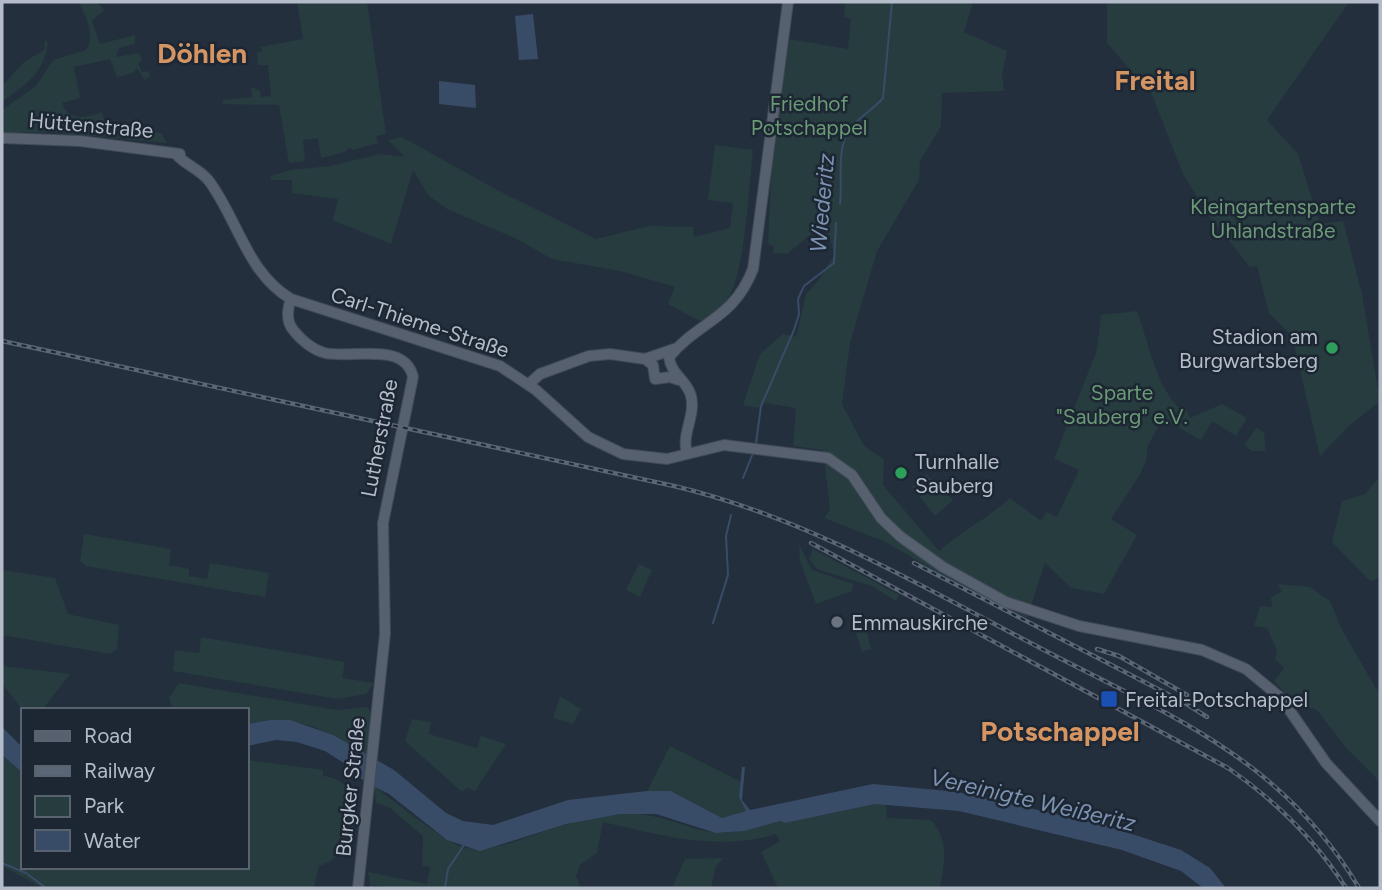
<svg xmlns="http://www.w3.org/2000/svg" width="1382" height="890" font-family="Figtree,sans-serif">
<rect width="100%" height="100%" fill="#242f3e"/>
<path fill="#263c3f" d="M79,2H97L104,10L92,21L100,44L135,35V44L119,48L116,57L139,53L142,60L138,63L142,72L148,71L150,76L145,80L137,68L133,73L117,77L110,59L74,67L80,98L62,103C68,122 87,118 102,112L106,126L161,133L167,143L51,132L2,133V110L36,86L53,60L86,50C96,34 86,18 79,2Z
M297,2H367L386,134L376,136L378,143L353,150L350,147L345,152L321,158L318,138L303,140L305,161L289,163L279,105L217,104H223V100L252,97L251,87L260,91L261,97L271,96L268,65H258L257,52L263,51L260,47L303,39Z
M845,2H973L964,32L1007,51L1002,74L1004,91L942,93L941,126L920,161L919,180L877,251L850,343L842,404L864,446L884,459L883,485L939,551C962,531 988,518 1010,498L1041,521L1046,512L1057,517L1079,470L1054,459L1097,350L1101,315L1137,311C1149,343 1155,384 1180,409L1185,407L1190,418L1222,404L1247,418L1236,436L1212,421L1201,440L1163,419L1148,445L1146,461L1139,476L1111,519L1137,535L1104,594L1071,588L1045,563L1027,618L938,573L886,542L824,518L830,509L823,450L793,446L796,408L765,403L758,408L743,405L760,354L783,334L796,337L806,294L819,280L834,255L830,238L821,226L787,254L773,253L774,246L768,244L772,158L789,39L848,49L851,19L844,17Z
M1107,2H1349L1267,120L1298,154L1320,224L1343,221L1362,294L1380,401L1349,426L1320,456L1292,336L1269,313L1257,266L1250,267L1207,213L1183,174L1152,95L1107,43Z
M45,40L48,42C44,73 26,85 2,102V86L24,62L44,50Z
M402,137L499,191L596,239L649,226L693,227L694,237L730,228L733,203L708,200L715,145L753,150C749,184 745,279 726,301C719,309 710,315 701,321L696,319L668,304L675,287L620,271L552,259L517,239L447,209L429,196L413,170L391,244L333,220L338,199L292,193V180H271V176L291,170L330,166L380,154L405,157L388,140Z
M1256,428L1264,432L1266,451H1252L1244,445Z
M926,474L953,500L935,516L912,487Z
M1380,476V576L1371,582L1332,542L1342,501L1365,494Z
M84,534L171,549L169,565L189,569V576L207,579L210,563L269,573L265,597L86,566L80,561Z
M799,545L812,570L853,584L852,591L816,604L800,561Z
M813,549L899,595L896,601L872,586L817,569L809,559Z
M639,564L652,570L640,597L626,590Z
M2,570L55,578L68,614L119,625L117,649L110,654L2,635Z
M1277,584L1310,587L1330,601L1342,630L1380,695V782L1346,748L1317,710L1297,703L1298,699L1285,693L1274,681L1284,668L1275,659L1277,651L1267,628L1254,626L1260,606L1272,607L1271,597L1282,591Z
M862,611L871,649L862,652L850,614Z
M201,637L345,662L342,678L374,683L366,694L338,699L173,671L175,650L199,653Z
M2,666L70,674L42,710H23L2,684Z
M179,683L337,710L368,707L371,714L368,755C322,729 301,714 247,724V710H173L169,698Z
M560,696L581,709L573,724L553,718Z
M412,719L431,722L429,734L477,748L481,736L506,744L475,791L467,788L462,792L405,741Z
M670,746L741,782L739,797L747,811L722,818L672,791H647Z
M2,755L23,773V867H247V760L323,770V776C372,781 362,854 319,866L314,888H43L2,866Z
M374,786C390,798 451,847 466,848C500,852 532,834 563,825C581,820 602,816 620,814C659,811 678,827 713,832C736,836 758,824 781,821L785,823L875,804H886L887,818L931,820C950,841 944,863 940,888H778L761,852L780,841L776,834C718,852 660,835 603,822L597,853L580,865L576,876L581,888H388L374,885L371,888L368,872L427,884L430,867L422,865L423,836L390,808L376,803Z
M723,858L715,868L711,888H672L685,859Z"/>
<path fill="#394c67" d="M533,14L538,59L519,60L515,16Z
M439,81L475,85L476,108L439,104Z
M271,720H290L333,735L394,770L446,813L463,821L493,825L568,800L647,791H671L722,818L746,811L739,797L742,767H745L742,800L750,810L873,784L958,792L1104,825L1181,850L1210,868L1226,888H1203L1181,871L1122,850L959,811L875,804L785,823L780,821L744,831L716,833L656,814H620L566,824L480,851L447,840L389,794L365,782L347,765L325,751L297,742L276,740L247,746V724Z
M2,727L23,748V773L2,755Z"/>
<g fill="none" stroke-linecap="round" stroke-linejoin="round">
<path stroke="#394c67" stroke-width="2" d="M840,204C843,180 835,148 851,128C860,116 874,109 883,98L892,2
M756,443L761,406L794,330L799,314L798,299L804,286L834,263L836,223
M743,478L753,453
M713,623L728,575L726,536L731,515
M2,863L26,873L46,888
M214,888H237
M445,888L448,869L464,845"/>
<defs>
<path id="major" d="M2,138L80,141L180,154
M176,154C185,165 200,169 209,181C238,220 247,273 291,299L500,366L536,390L588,437L623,454L667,459L724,445L828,458L852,475L881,518L901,537L943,567L1006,602L1079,626L1202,650L1246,669L1281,698L1326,763L1380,821
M291,299C287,310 286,322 294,331C301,340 313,350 325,353C351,359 405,341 413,377L383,523L385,634L358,888
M645,359L653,365L655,379L670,377L679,380
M529,384L540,374L589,356L610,354L645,359L674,349
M687,453C681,434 696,416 691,396C687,380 671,375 669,357C700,320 733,320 753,269L788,2"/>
</defs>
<use href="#major" stroke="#414a57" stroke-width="12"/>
<use href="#major" stroke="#56606e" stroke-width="10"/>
<defs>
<path id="rail" d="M2,341L674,486C805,517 923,587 1042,649C1118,689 1200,724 1266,779C1303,810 1335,847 1359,888
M811,543L1228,768C1276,801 1315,839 1346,888
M914,563L1185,703L1207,717
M1097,649L1119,656L1187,695"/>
</defs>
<use href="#rail" stroke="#5a6575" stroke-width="4.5"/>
<use href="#rail" stroke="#1d2633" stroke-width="2" stroke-dasharray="5" stroke-linecap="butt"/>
</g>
<g fill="#2e9e5b" stroke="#1d2633" stroke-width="2.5">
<circle cx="1332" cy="348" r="7"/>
<circle cx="901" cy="473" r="7"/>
</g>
<circle fill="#6b7280" stroke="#1d2633" stroke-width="2.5" cx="837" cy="622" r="7"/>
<rect fill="#1a4fb4" stroke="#1d2633" stroke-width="2.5" x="1100" y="690" width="18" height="18" rx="3.5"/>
<g text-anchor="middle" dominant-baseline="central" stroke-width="5" stroke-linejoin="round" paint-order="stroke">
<g font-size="21" fill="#6b9a76" stroke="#1d2633">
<text x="809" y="103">Friedhof<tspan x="809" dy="24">Potschappel</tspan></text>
<text x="1273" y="206">Kleingartensparte<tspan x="1273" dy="24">Uhlandstraße</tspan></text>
<text x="1122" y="392">Sparte<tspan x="1122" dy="24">"Sauberg" e.V.</tspan></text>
</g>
<g font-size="21" fill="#b4bcc9" stroke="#1d2633">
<text transform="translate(91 125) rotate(5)">Hüttenstraße</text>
<text transform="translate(420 322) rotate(18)">Carl-Thieme-Straße</text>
<text transform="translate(379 438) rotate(-79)">Lutherstraße</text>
<text transform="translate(350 787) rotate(-84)">Burgker Straße</text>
</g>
<g font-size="21" fill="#b4bcc9" stroke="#1d2633" text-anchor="start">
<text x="1318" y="336" text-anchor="end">Stadion am<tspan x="1318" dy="24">Burgwartsberg</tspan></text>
<text x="915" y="461">Turnhalle<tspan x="915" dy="24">Sauberg</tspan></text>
<text x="851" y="622">Emmauskirche</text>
<text x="1125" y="699">Freital-Potschappel</text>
</g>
<g font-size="23" font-style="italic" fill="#7c92b1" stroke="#1d2633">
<text transform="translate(822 203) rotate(-85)">Wiederitz</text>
<text transform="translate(1033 800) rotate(13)">Vereinigte Weißeritz</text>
</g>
<g font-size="28" font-weight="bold" fill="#d59563" stroke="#1d2633">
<text x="202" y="53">Döhlen</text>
<text x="1155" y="80">Freital</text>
<text x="1060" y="731">Potschappel</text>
</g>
</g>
<rect width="1382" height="890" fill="none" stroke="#b4bcc9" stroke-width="7"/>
<rect x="21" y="708" width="228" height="161" fill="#1d2633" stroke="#59626f" stroke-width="2"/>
<rect x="35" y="731" width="35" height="10" fill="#56606e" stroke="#59626f" stroke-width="2"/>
<text x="84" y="743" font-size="21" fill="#b4bcc9">Road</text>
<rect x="35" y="766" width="35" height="10" fill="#5a6575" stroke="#59626f" stroke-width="2"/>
<text x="84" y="778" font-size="21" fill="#b4bcc9">Railway</text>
<rect x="35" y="796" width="35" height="21" fill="#263c3f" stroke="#59626f" stroke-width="2"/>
<text x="84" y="813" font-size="21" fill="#b4bcc9">Park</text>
<rect x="35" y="830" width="35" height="21" fill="#394c67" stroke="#59626f" stroke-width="2"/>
<text x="84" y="848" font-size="21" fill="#b4bcc9">Water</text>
</svg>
